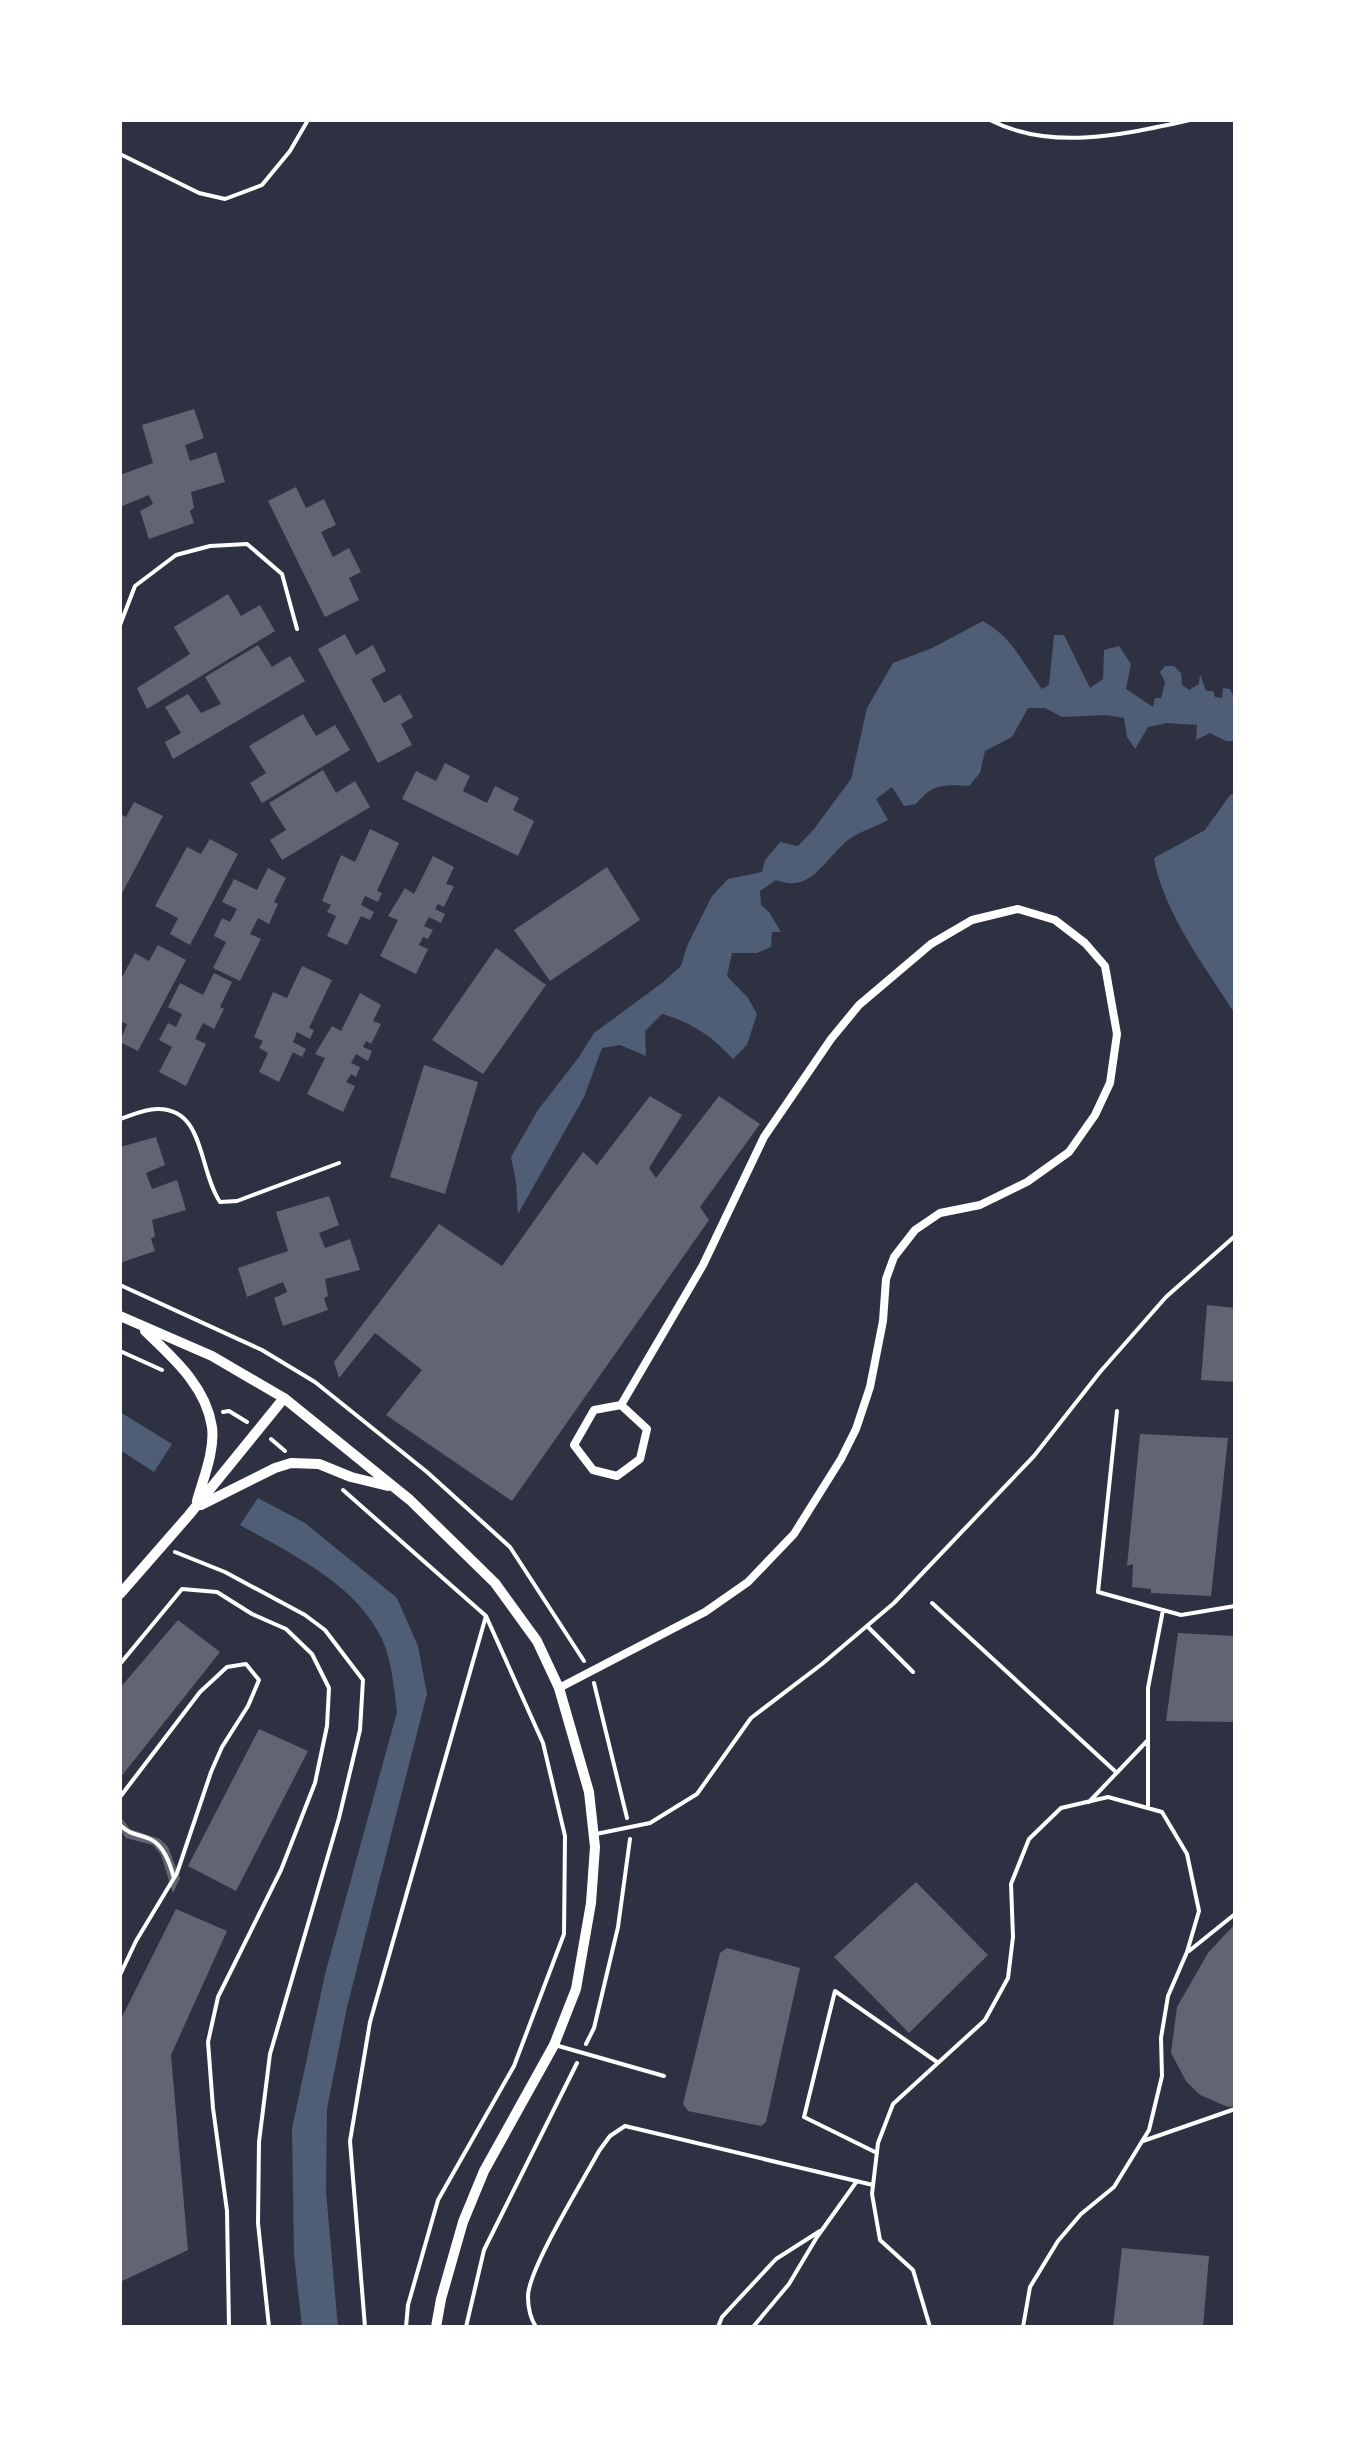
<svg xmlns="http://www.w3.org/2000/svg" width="1355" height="2447" font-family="'DM Sans',sans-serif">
<rect width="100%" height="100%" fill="#2d3142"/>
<path fill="#4f5d75" d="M983,621C1013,638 1022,662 1042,689L1049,685L1054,635H1064L1090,688L1103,679L1104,650L1119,646L1131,664L1126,689L1153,707L1155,698H1161L1165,682L1160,672L1165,666H1174L1181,673L1182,685L1189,690L1199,684L1200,674L1206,691H1213L1215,697L1222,698L1223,688L1230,689L1235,699V741H1226L1210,733L1196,740L1197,725L1167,723L1148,727L1135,749L1127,737L1124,718L1106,715L1062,717L1045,708H1028L1012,737L985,751L980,773L969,786C943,784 932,784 916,804L904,806L892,787L876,799L888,820C876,827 858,832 848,840C824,859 812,894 776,880L760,891L761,905L769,912L781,932H772L771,947L757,953H732L727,976L748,998L757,1014L747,1045L733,1059C712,1036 691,1022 662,1014L645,1031L646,1056L620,1045L602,1048L584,1097L518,1214L516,1182L511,1157L538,1110L579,1057L594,1033L662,983L681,966L687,946L712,896L728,879L762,872L765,860L780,842L798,846L814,829L851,779L867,708L893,663L932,648Z
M1235,793V1014C1206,968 1163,912 1154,858L1205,830L1230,795Z
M120,1412L172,1444L154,1472L120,1450Z
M258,1498L305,1523L397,1598L418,1646L427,1694L347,2007L327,2109L326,2191L338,2327H302L294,2255L292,2128L325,1974L397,1712C394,1689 392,1661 382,1639C355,1583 291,1554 240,1525Z"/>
<path fill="#626471" d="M194,409L204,438L185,445L190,461L216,452L225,482L191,492L194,508L190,511L194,523L149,539L140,511L153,504L149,495L120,507V475L153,463L142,425Z
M296,487L306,508L324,499L336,525L321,532L333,557L349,548L361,572L349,578L359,600L325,617L268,501Z
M228,594L241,616L260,605L275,631L147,709L137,688L190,654L174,627Z
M345,634L356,655L373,645L386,671L371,679L384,703L400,694L413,717L401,724L412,745L378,763L318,649Z
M258,645L272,667L290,656L305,681L173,759L165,742L181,733L165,707L188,694L201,713L221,704L205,677Z
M303,714L316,736L335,725L350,750L262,803L250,783L266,773L249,746Z
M445,763L470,776L463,791L487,803L495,786L519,798L513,810L534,821L518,856L402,799L416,771L436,781Z
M323,770L336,793L355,781L370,807L282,860L270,840L286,830L269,803Z
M134,802L163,816L120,897V814L126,817Z
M370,829L399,843L377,891L382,893L378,902L365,896L361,905L374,912L370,920L361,916L347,945L327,936L336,916L327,912L331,905L322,901L341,855L355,862Z
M210,839L238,854L190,945L170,934L178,918L155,906L187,847L201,854Z
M433,856L454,867L446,884L454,886L444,907L438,904L435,909L445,914L441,923L429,917L424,926L433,930L428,939L423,937L419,945L428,949L416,974L380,956L398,920L388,916L405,888L414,894Z
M607,867L640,920L550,981L514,930Z
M268,868L286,878L274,902L278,904L269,924L258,918L250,934L261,939L240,981L213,968L226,942L214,936L222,918L230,922L237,909L222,902L234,879L257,890Z
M158,945L186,960L138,1051L120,1042L127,1024L120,1021V981L135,953L149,961Z
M496,948L546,985L483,1074L432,1040Z
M302,966L332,980L309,1028L314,1030L310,1039L297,1032L293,1042L306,1049L302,1057L293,1052L279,1082L259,1072L268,1053L259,1048L263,1041L254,1037L273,992L287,998Z
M214,973L232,982L220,1007L224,1009L214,1029L203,1023L195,1039L206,1044L186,1086L159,1072L172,1047L159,1040L168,1023L176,1027L182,1014L168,1007L180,983L203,995Z
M360,993L381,1005L373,1021L381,1024L371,1044L366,1041L363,1047L372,1051L368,1061L356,1054L351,1063L360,1067L356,1077L351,1074L346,1082L355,1086L343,1112L307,1094L325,1058L315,1054L332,1026L341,1031Z
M424,1065L478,1082L445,1194L390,1177Z
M650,1096L682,1115L649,1168L656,1178L719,1096L760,1124L700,1207L709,1220L512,1501L386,1415L422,1370L375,1333L339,1378L334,1362L439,1224L502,1266L583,1152L597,1165Z
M156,1137L165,1165L146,1173L152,1189L177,1180L186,1210L152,1220L155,1236L151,1239L155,1251L120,1263V1147Z
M329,1196L339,1225L319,1233L325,1248L350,1239L360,1270L325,1279L328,1296L324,1298L328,1310L283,1326L274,1298L287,1292L283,1282L247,1297L238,1268L288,1251L276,1212Z
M1207,1305L1235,1308V1382L1201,1380Z
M1140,1434L1228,1438L1211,1596L1151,1593V1589L1132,1587L1133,1564L1127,1566Z
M178,1620L220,1652L120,1778V1688Z
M1178,1633L1235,1636V1722L1166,1721Z
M259,1729L308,1751L236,1891L188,1866Z
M120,1816L130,1829L160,1839L168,1847L180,1878L173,1893L161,1855L153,1845L126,1838L120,1830Z
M916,1882L988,1955L909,2033L834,1957Z
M176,1909L227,1931L171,2055L188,2250L120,2282V2021Z
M1235,1924V2106L1228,2107L1200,2095L1186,2081L1171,2053L1177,2007L1208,1953Z
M727,1948L800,1968L766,2122L761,2126L688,2111L683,2104L720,1953Z
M1122,2248L1209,2256L1203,2327H1113Z"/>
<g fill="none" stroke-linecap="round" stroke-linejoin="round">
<path stroke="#fff" stroke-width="4" d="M990,120C1052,152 1125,134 1190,120
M120,154L199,193L225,199L262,185L290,151L308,120
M120,625L135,586L176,555L210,546L247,544L282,574L297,629
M120,1119C132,1115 145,1109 157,1109C205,1108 198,1169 220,1202L237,1201L339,1163
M120,1285L262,1350L315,1382L427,1472L510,1547L584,1661
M120,1351L162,1370
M1117,1411L1098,1592L1181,1615L1235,1606
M223,1412L229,1411L247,1422
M271,1439L285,1451
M343,1490L486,1616L543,1743L565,1836L564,1934L514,2066L438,2200L408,2305L406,2327
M175,1552L225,1572L305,1615L325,1630L363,1680L360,1730L339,1818L270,2054L259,2142L258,2223L269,2327
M932,1603L1117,1773
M594,1683L627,1818
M120,1797L200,1692L227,1667L246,1664L259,1680L248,1706L222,1747L211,1772L177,1873L136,1941L120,1975
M1089,1802L1147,1741
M1148,1807V1688L1163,1610
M120,1825C132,1836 136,1833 150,1839C164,1845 170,1864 174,1878
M1189,1951L1235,1914
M586,2044L594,2028L618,1927L630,1839
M1143,2141L1235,2109
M877,2153L804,2117L835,1991L937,2062
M365,2327L350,2141L370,2022L486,1616
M466,2327L484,2250L577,2063
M536,2327C531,2319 528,2308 528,2297C527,2271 584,2179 599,2151L610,2136L625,2126L873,2185
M718,2327L722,2317L776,2259L820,2231
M753,2327L789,2284L817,2237L857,2181
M930,2327L913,2270L880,2240L872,2194L878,2143L893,2104L985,2020L1008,1978L1013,1937L1011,1884L1029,1839L1061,1808L1108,1797L1162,1812L1187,1854L1199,1911L1187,1952L1168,1996L1161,2038L1162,2076L1149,2130L1114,2187L1081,2214L1058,2241L1030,2287L1023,2327"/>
<path stroke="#fff" stroke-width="4" d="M867,1626L913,1672
M120,1664L182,1589L217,1592L252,1614L286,1629L312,1654L329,1688L327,1726L315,1783L281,1870L218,1997L208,2042L213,2108L227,2211L229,2327
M596,1834L650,1823L697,1794L751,1718L822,1664L894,1603L1034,1456L1100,1372L1166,1297L1235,1236
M555,2045L664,2076"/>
<path stroke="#fff" stroke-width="8" d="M559,1688L705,1612L748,1582L794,1534L841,1459L856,1429L870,1387L883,1321L886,1279L894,1257L915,1230L940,1213L980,1205L1027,1182L1069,1152L1095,1115L1110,1083L1117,1034L1105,966L1085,943L1055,920L1018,909L972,920L931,944L859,1005L831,1039L764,1137L703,1265L621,1405L594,1410L574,1445L593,1470L617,1476L640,1459L647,1429L621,1405"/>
<path stroke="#fff" stroke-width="10" d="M120,1316L212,1356L284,1398L410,1500L495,1583L537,1641L559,1688L589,1792L595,1847L591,1903L576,1989L554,2045L484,2171L463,2222L441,2299L436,2327
M145,1331C173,1358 206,1386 212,1427C215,1451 203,1479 197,1501
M201,1505L275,1468L291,1463L319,1464L351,1477L388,1486
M120,1594L189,1515L284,1398"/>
</g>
<rect width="1355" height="2447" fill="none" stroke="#ffffff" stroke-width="244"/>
</svg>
